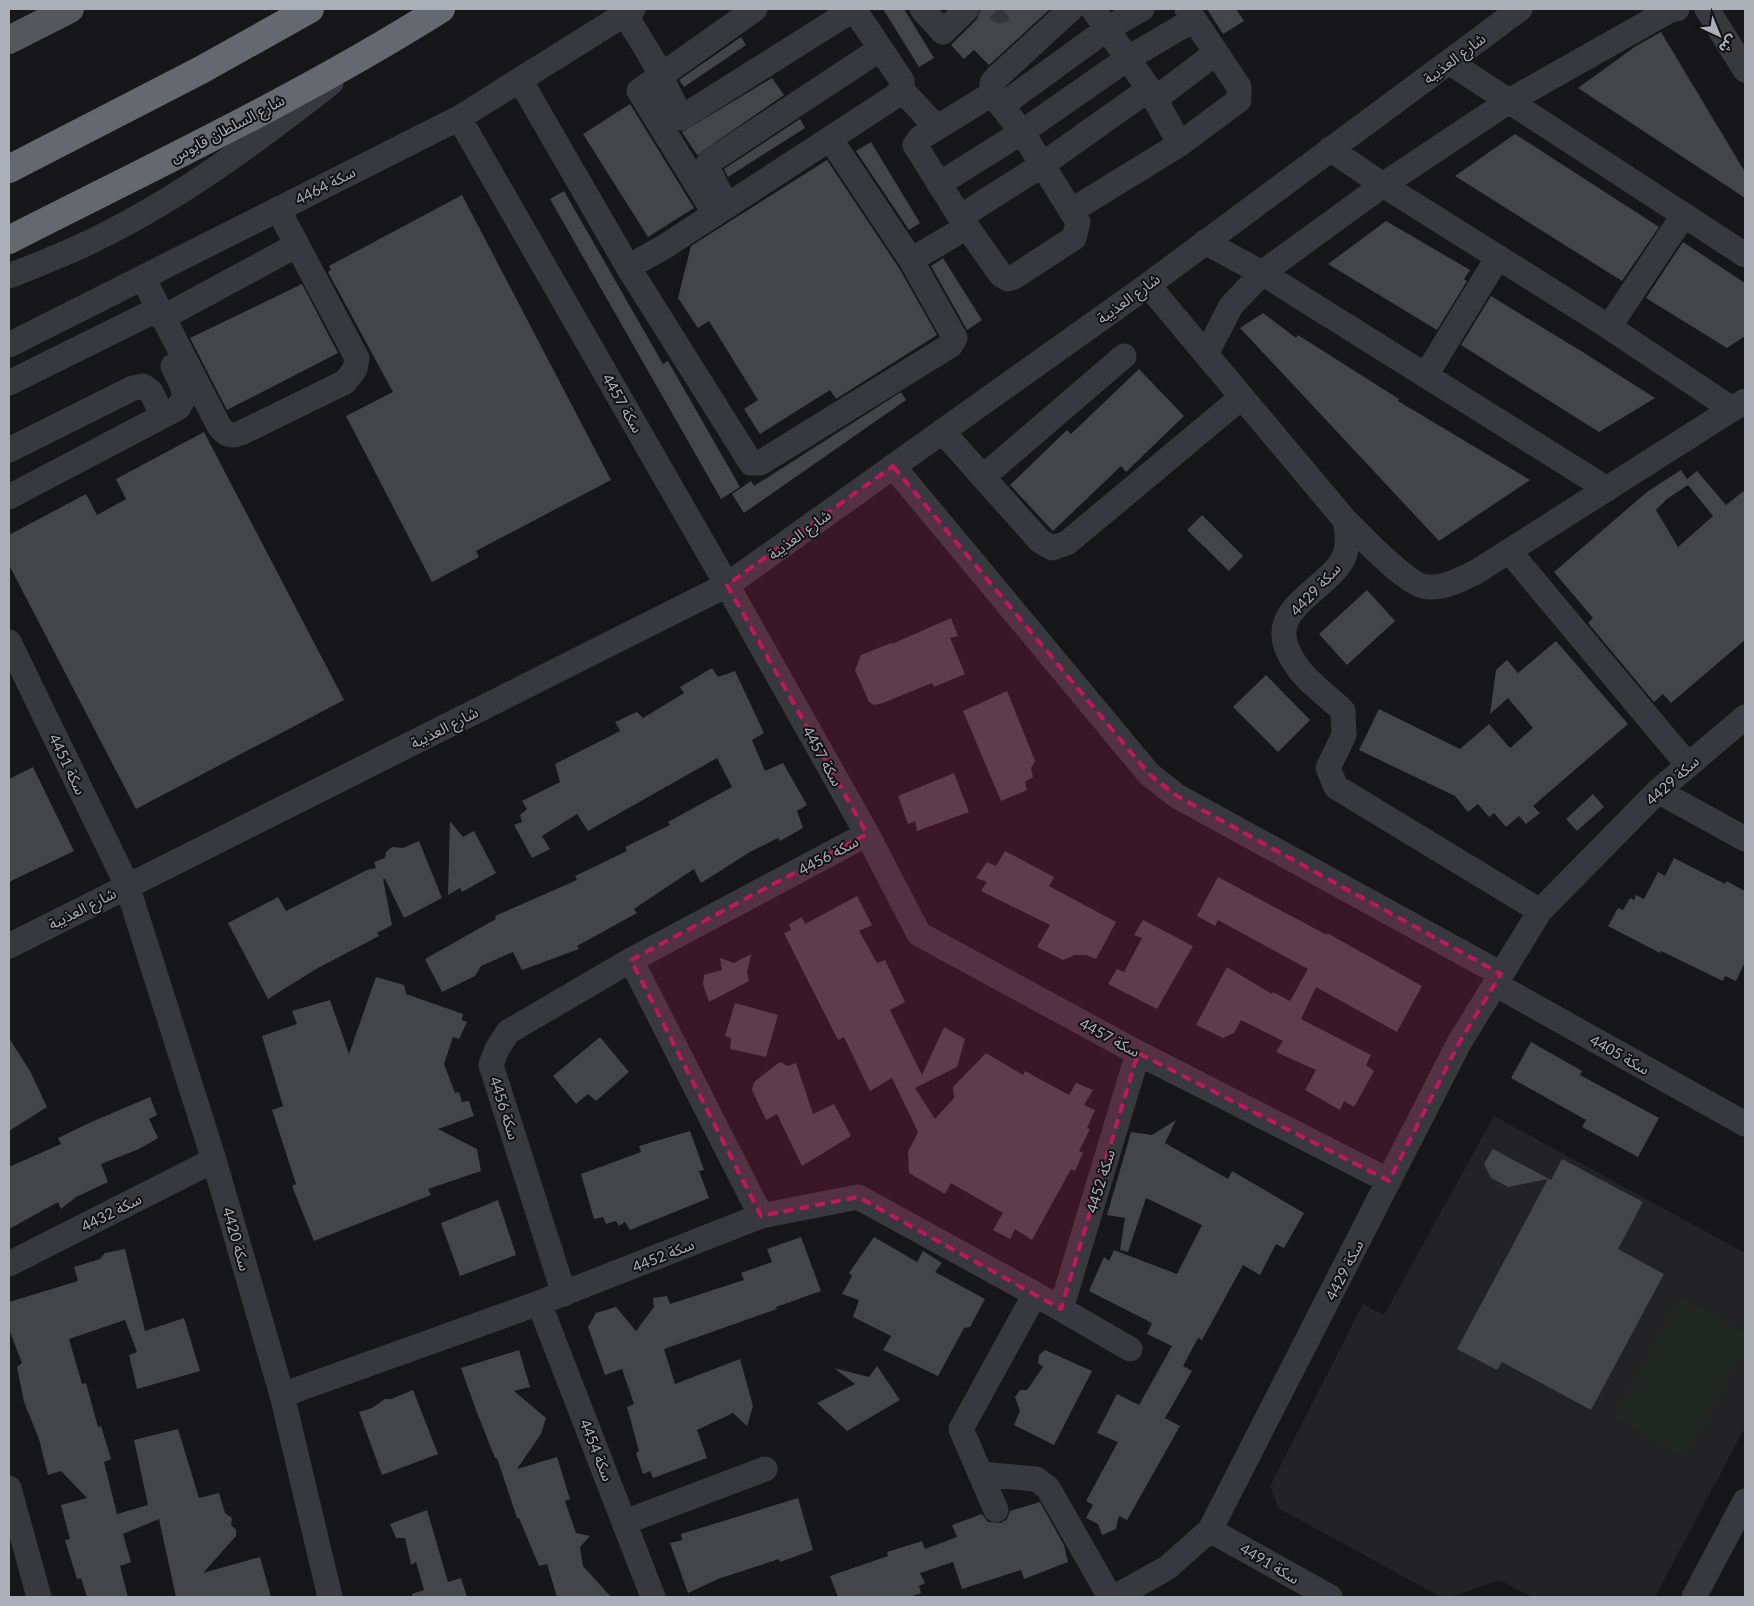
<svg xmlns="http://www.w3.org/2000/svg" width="1754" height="1606" font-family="Lato,'Noto Sans Arabic',sans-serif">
<rect width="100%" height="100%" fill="#171719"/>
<path fill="#232326" d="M1494,1116L1745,1253V1427L1655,1597H1532L1500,1580L1451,1597H1441L1278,1508L1270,1486L1363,1304L1384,1315Z"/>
<path fill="#1f2720" d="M1680,1296L1745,1332V1348L1686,1458L1613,1418Z"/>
<path fill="#444549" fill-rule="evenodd" d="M883,9H904L934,58L919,67Z
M981,9H1050L989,65L974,50L964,59L951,45L977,19Z
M1207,9H1236L1244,21L1223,34Z
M1661,32L1745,172V198L1578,88L1636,46Z
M741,37L746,45L684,87L679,80Z
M772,78L784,95L697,155L682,132Z
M630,104L694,208L648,237L583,134Z
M800,119L805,128L728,177L724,169Z
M1515,134L1659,227L1622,281L1455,176Z
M871,142L920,223L909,230L856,151Z
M827,160L899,268L937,335L836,399L830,390L760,434L744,409L758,400L709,321L698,328L678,298L691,246Z
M564,191L663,364L668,361L740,487L721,499L550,199Z
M462,195L611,480L476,551L479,557L432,582L346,416L393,392L328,272L331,270L329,266Z
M1386,221L1470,270L1464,279L1467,281L1437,330L1328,264Z
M1683,242L1745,283V336L1727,348L1646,298Z
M943,258L982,320L967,330L931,266Z
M302,284L338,353L227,410L190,338Z
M1491,296L1581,351L1655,398L1599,432L1461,345Z
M1263,313L1296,338L1298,335L1399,399L1398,401L1530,480L1439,541L1240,328Z
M1139,369L1184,416L1126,472L1121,466L1053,531L1010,485L1067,430L1071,434Z
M901,392L906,400L744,513L732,494L751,481L754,486Z
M204,432L344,700L136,809L9,565V535L86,494L97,515L126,499L116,479Z
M1681,470L1687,479L1697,471L1726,505L1745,490V640L1671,703L1663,694L1654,702L1588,623L1593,618L1554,572L1647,492ZM1688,485L1713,516L1678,547L1656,510L1667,499Z
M1202,515L1243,556L1229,571L1187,530Z
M1367,590L1395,621L1347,665L1319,634Z
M951,618L958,636L950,638L965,674L934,687L932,683L883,703L874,705L869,702L855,670L861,655L891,643L892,644Z
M1556,641L1628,724L1533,806L1540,813L1526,824L1519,816L1506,827L1494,813L1489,817L1478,804L1468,812L1455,796L1359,750L1379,709L1460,749L1489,724L1510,748L1533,728L1508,698L1490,714L1496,670L1507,660L1518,673Z
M712,668L718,677L735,671L764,733L752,740L765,771L783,763L807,805L797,811L803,828L780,841L778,838L750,852L701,883L694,869L634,909L637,913L577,946L579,949L522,970L513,952L481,966L475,976L442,992L425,959L496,919L495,916L577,880L575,876L627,851L625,847L670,825L668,822L732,787L717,758L588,831L577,814L542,836L550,849L532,858L514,825L522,822L520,815L527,809L522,801L560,782L555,764L620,731L615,722L637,712L643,718L684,693L680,687Z
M1266,675L1310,720L1278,752L1233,707Z
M1007,691L1035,761L1031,768L1033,777L1025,782L1027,790L1001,801L963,711Z
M33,767L74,851L9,882V779Z
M954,773L969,812L917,831L915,821L908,824L898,796Z
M1593,794L1604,807L1577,831L1566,819Z
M450,821L463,837L474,831L496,873L462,892L460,888L448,895Z
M419,841L442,898L404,918L385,879H383L392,925L377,933L379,936L316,969L268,999L228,923L278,897L286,911L367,870L376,868L374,862L385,858L386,852L392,847L403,848Z
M1005,851L1054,877L1049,886L1116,922L1096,959L1086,955H1075L1063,960L1037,947L1050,925L981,891L987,882L976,878L987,862L996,866Z
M1674,858L1725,884L1726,881L1745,891V962L1736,981L1725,976L1723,981L1661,951L1660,953L1608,926L1618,908L1623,910L1630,898L1634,900L1636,895L1644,899L1658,872L1665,876Z
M1218,877L1327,935V933L1422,986L1397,1032L1316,987L1301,1019L1371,1055L1366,1065L1374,1071L1354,1107L1344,1101L1340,1110L1305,1090L1316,1070L1276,1052L1283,1041L1241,1020L1234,1033L1223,1038L1196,1025L1227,967L1272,994L1273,992L1290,1001L1308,969L1218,920L1215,926L1197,916Z
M857,896L872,925L859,931L877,963L885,960L905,1002L890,1010L922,1075L944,1027L965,1039L957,1067L915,1088L935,1119L954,1098L953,1087L986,1053L1023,1075L1025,1071L1069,1095L1076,1083L1093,1090L1084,1105L1095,1110L1087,1128L1090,1129L1079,1151L1083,1153L1075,1171L1071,1169L1032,1240L1015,1229L1010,1239L993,1230L1003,1213L951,1183L945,1194L909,1173L908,1152L918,1132L892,1078L870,1091L844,1037L838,1040L809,983L784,933L791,930L789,924L802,917L805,924Z
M1143,920L1193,946L1157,1009L1108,984L1117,969L1124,972L1142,938L1134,935Z
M751,954L747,973L749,981L709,1002L703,984L704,975L722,970L720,958L734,963Z
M376,977L404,985L406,994L463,1014L462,1020L467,1022L459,1039L453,1037L444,1064L455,1093L459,1092L462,1102L469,1101L474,1116L438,1129L477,1149L481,1171L428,1189L431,1195L314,1241L292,1186L296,1184L272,1110L283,1106L262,1036L297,1024L292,1011L330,1000L349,1054Z
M735,1003L778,1015L766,1057L730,1049L731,1038L725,1036Z
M600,1037L629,1072L596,1101L588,1094L576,1104L553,1076Z
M9,1038L30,1071L47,1107L9,1131Z
M1531,1042L1582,1071L1580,1075L1659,1118L1638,1157L1582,1127L1586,1120L1511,1078Z
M780,1062L788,1066L796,1063L813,1114L834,1104L851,1136L802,1166L777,1114L766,1120L752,1090L754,1082Z
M150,1097L157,1115L149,1119L158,1138L139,1149L101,1164L108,1182L76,1197L61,1209L58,1202L9,1229V1167L61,1144L58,1138L89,1123Z
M1176,1120L1165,1143L1228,1179L1232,1171L1304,1213L1284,1248L1276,1244L1260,1275L1243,1265L1202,1340L1198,1338L1183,1366L1192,1371L1165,1418L1180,1426L1127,1520L1119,1516L1116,1529L1102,1535L1098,1524L1086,1518L1093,1505L1086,1501L1118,1442L1097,1433L1117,1394L1139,1405L1172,1346L1147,1334L1152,1323L1089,1291L1104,1257L1109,1261L1114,1250L1177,1274L1202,1225L1146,1198L1128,1252L1120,1250L1125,1218L1107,1215L1131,1132L1152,1135Z
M690,1131L704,1170L699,1171L709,1198L630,1230L625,1222L619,1226L616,1221L606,1224L603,1217L594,1219L581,1174L641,1152L639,1146Z
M1493,1149L1551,1180L1562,1159L1643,1202L1618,1249L1664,1274L1591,1410L1502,1362L1497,1370L1457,1349L1548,1179L1508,1187L1491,1178L1484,1164Z
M498,1200L516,1255L460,1276L441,1223Z
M801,1237L821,1291L776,1307L777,1309L664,1349L675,1384L740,1359L753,1406L747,1426L733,1413L697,1430L707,1458L653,1478L650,1471L643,1474L636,1453L639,1451L627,1407L634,1404L622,1369L605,1375L588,1327L596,1313L616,1307L636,1331L654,1307L653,1298L667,1296L670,1304L744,1280L741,1273L772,1262L767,1249Z
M874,1237L917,1262L923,1251L942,1263L935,1272L985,1299L970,1327L964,1328L938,1376L883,1350L891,1336L853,1317L859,1300L842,1294L852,1276L849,1273Z
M125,1249L145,1331L184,1318L200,1371L137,1389L129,1355L137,1352L125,1320L69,1339L82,1384L86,1383L98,1427L101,1426L111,1459L104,1462L117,1514L148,1505L134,1440L178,1429L199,1498L219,1493L225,1513L232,1518L231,1525L236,1530V1536L203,1573L260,1557L271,1597H176L159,1519L123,1534L131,1562L120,1566L128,1597H87L81,1578L77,1579L65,1540L70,1539L61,1505L87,1498L61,1471L48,1475L39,1439L24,1402L17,1367L22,1363L9,1329V1302L78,1281L74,1267L100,1259L105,1253Z
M519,1350L530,1387L514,1391L546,1418L541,1434L517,1469L557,1457L570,1499L565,1501L576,1533L590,1536L580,1547L583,1566L611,1597H557L547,1564L539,1566L519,1518H517L497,1458H495L476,1410L461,1368Z
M1045,1350L1092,1371L1054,1445L1014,1425L1020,1411L1015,1397L1020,1390H1027L1043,1367L1038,1363L1039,1355Z
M877,1366L900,1400L847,1431L817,1403L855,1384L834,1368L869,1377Z
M413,1390L438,1454L382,1475L359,1412L372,1408L385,1399H391Z
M798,1498L813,1550L780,1562L779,1559L718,1579L688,1593L670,1543L682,1540L681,1534Z
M1040,1502L1064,1545L1068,1562L1024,1579L1021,1570L962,1589L953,1562L920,1573L925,1583L919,1586L921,1593L910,1597H838L830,1576L888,1556L887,1552L922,1541L925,1549L957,1537L952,1525L982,1514L988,1522L1001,1523L1007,1519L1010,1511Z
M427,1510L448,1582L461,1578L467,1597H412V1594L424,1590L416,1562L411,1565L405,1538H396L390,1524Z"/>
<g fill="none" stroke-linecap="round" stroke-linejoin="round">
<path stroke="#343539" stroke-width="25" stroke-dasharray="25 12" stroke-linecap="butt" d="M998,9L1000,11L1003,9"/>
<path stroke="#38393e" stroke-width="25" d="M922,9L943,32L967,9
M1707,9L1745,70
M625,14L653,60L681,118L854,9
M1449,62L1745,255
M520,80L628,267L664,247L903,91L902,81L854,9
M1149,89L1180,144
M903,91L937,128
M992,94L920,138L915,145L960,217L1042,165L1149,89L1093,9
M1155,99L1216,53
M1001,106L1107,29L1142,9
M459,118L727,585L867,834L919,934L1138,1053L1389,1181
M831,140L911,260
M1330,149L1383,185L1609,327L1732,409
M939,184L1022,132L1127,59L1193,20
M725,204L707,166L709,162L880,49
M1071,211L1180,144L1239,100V87L1187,9
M715,214L639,91L755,9
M960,217L1001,275L1008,279L1014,277L1074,238L1078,222L1022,132L992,94V83L997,77L1071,9
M1205,242L1262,273L1607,489
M628,267L751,463H760L951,345L955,338L911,260L967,227
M9,276C39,264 71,252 100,237C183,196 258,140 331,83
M143,278L219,426C226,435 231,437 241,433L345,382L355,369L357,358L278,209
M1148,285L1345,520C1347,532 1349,542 1345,554C1342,564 1335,571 1327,578C1297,606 1266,622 1296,665C1307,682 1328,696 1343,711L1344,735L1328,768L1336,787L1540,911
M162,318L297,245
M1609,327L1683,216
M9,345L459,118L633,9
M1206,354L1231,306L1262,273L1383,185L1509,101L1670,10L1677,9
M1426,375L1498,257
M9,383L146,315
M942,431L1040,541L1052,548L1067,543L1242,397
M9,450L133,388L143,386L151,392L163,416
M893,466L1149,774L1177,796L1501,974
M983,477L1124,356
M9,497L178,408L185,396L181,383L173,366
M1345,520C1362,536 1407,586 1428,587C1445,588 1462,579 1476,572L1745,401
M1509,551L1688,765
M9,642L127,885L214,1160L282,1395L330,1597
M1658,791L1745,839
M9,946L727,585L1148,285L1520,9
M631,960L761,1216
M1495,984L1745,1124
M9,1264L214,1160
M564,1294L491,1065L497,1049L508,1032L631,960L867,834
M539,1303L653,1597
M1061,1309L1138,1053
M282,1395L539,1303L761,1216L858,1197L1035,1294L1130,1349
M980,1474L1036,1479L1048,1488L1110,1597
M9,1488L39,1597
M996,1510L961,1429L1035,1294
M625,1522L765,1469
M1210,1530L1330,1597
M1115,1597L1167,1568L1210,1530L1459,1043L1540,911L1658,791L1745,717
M1694,1597L1745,1501"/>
<path stroke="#55575d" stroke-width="28" d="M9,40L70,9"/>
<path stroke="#65686e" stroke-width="28" d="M9,169L201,70L310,9
M9,240C154,166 303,96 441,9"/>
</g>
<path fill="#c2185b" fill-opacity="0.2" stroke="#c2185b" stroke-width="4" stroke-dasharray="10 6" stroke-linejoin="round" d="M893,466L1149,774L1177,796L1501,974L1459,1043L1389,1181L1138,1053L1061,1309L858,1197L761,1216L631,960L867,834L727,585Z"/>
<g text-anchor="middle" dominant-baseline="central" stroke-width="4" stroke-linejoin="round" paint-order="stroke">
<g font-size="15" fill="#aaafb8" stroke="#121214">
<text transform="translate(1454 58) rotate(-37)">شارع العذيبة</text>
<text transform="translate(227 128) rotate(-28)">شارع السلطان قابوس</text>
<text transform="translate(325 185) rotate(-27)">سكة 4464</text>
<text transform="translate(1128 298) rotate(-36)">شارع العذيبة</text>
<text transform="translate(623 403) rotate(60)">سكة 4457</text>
<text transform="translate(799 534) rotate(-36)">شارع العذيبة</text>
<text transform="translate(1315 589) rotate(-47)">سكة 4429</text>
<text transform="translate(444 727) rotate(-27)">شارع العذيبة</text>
<text transform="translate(823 756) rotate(61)">سكة 4457</text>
<text transform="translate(68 764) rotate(64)">سكة 4451</text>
<text transform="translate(1672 780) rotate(-42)">سكة 4429</text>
<text transform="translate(828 855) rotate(-28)">سكة 4456</text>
<text transform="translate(82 908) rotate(-27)">شارع العذيبة</text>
<text transform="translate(1110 1037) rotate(28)">سكة 4457</text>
<text transform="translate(1620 1054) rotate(29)">سكة 4405</text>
<text transform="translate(505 1108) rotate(72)">سكة 4456</text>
<text transform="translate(1100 1181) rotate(-73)">سكة 4452</text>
<text transform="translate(111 1212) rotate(-27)">سكة 4432</text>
<text transform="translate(237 1239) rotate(74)">سكة 4420</text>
<text transform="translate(663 1255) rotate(-22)">سكة 4452</text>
<text transform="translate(1344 1270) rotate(-63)">سكة 4429</text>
<text transform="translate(597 1450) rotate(68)">سكة 4454</text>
<text transform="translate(1270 1563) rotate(30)">سكة 4491</text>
</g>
</g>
<rect width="1754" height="1606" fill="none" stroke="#aaafb8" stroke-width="20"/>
<g transform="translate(1719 35) rotate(136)" stroke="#121214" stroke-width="4" paint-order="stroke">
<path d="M0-4L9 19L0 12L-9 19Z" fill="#aaafb8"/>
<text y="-8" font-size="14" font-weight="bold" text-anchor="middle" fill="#aaafb8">ش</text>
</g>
</svg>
